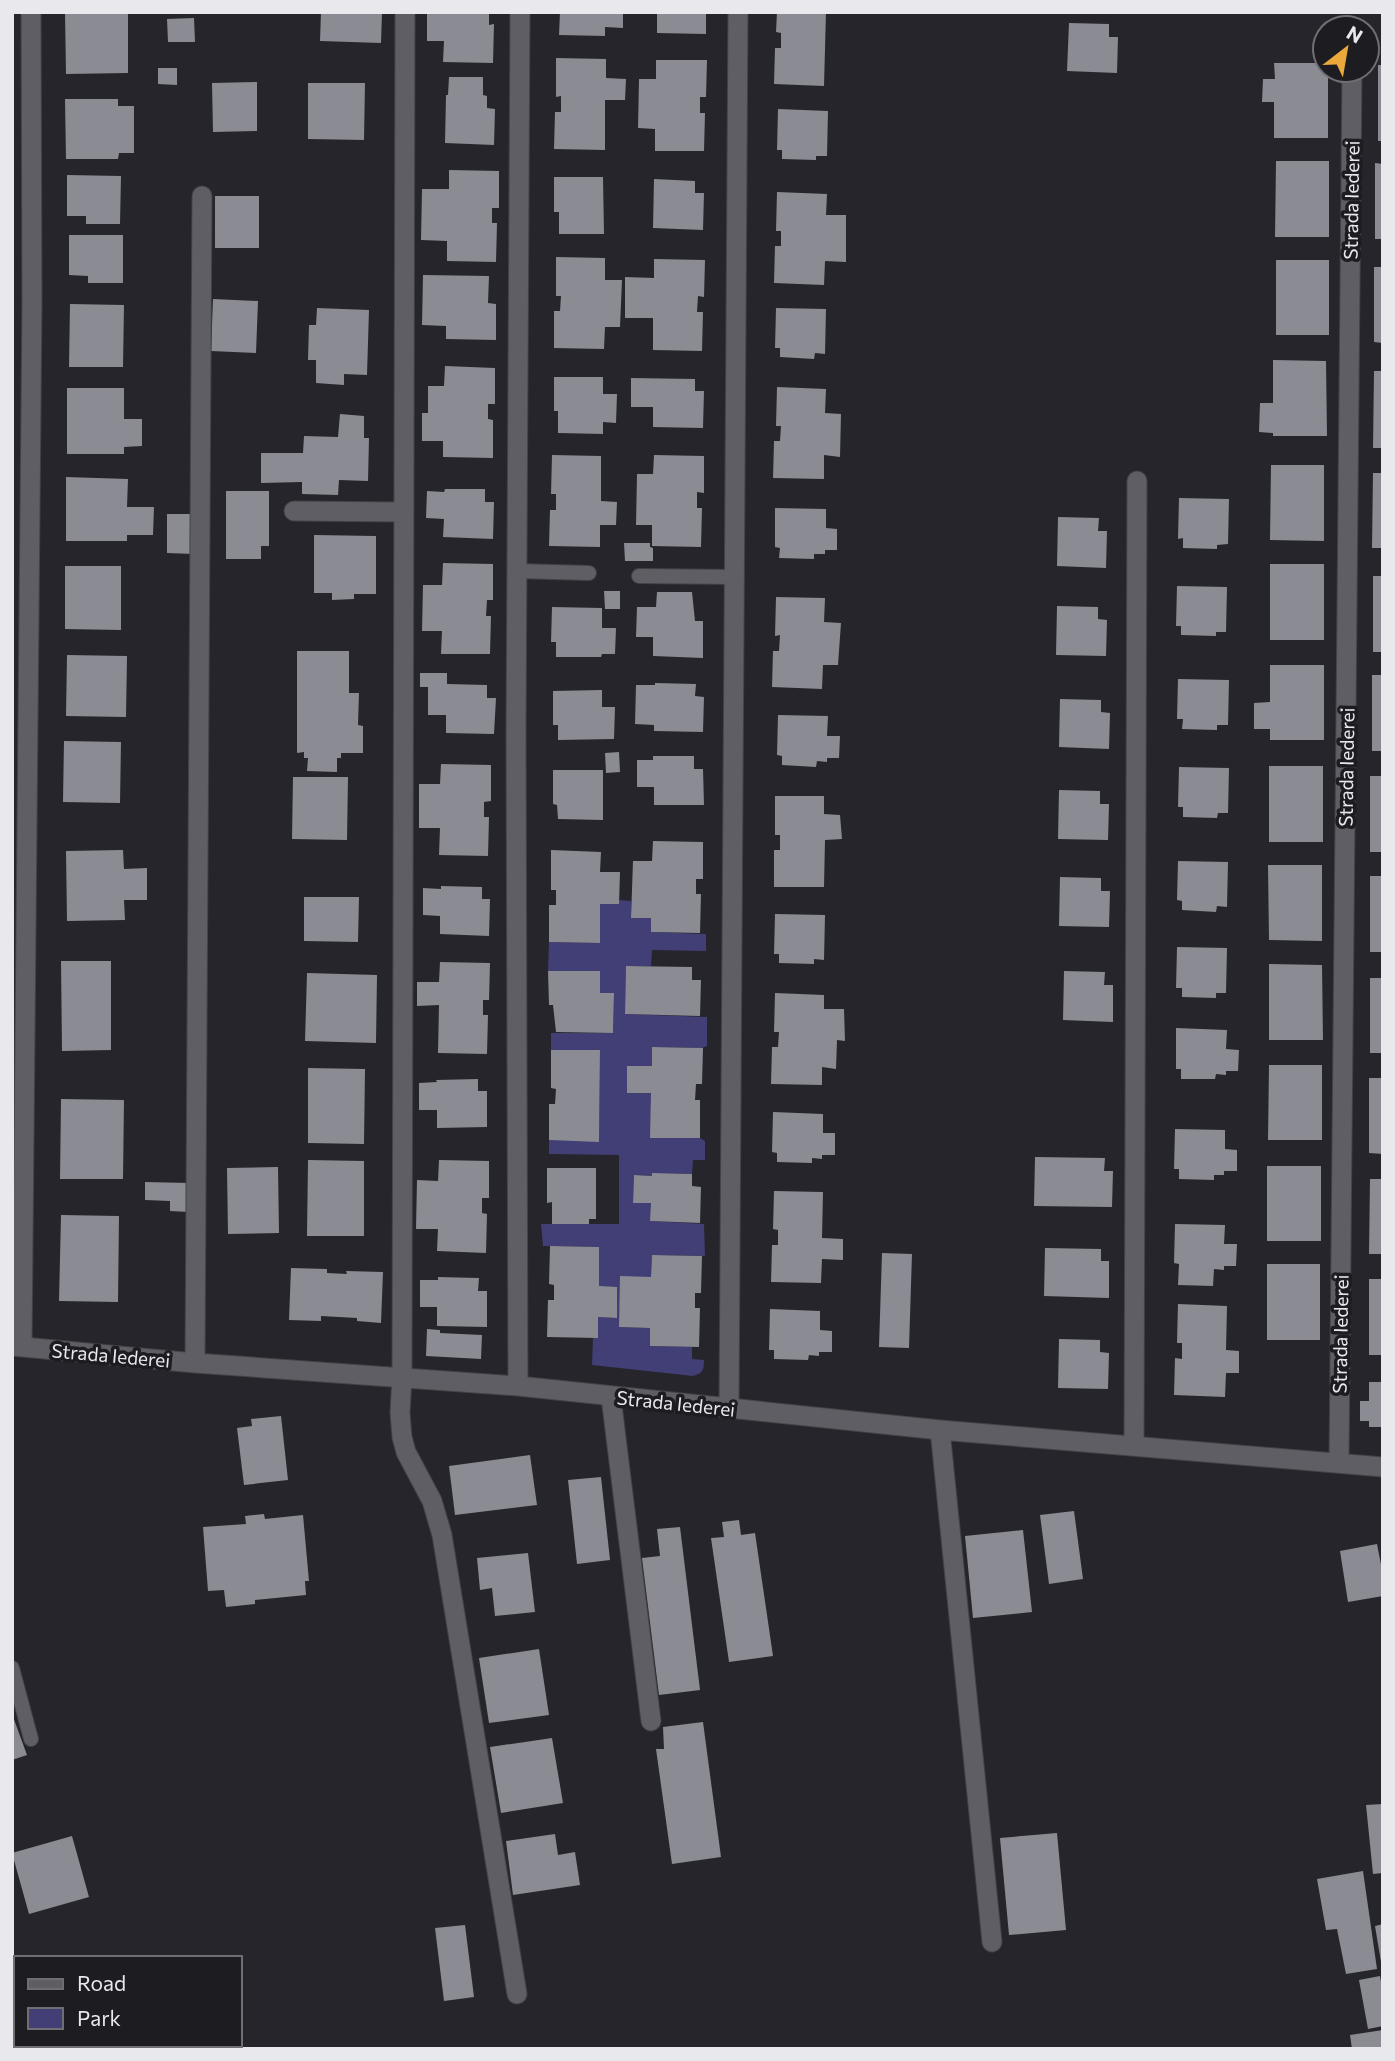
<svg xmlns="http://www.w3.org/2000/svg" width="1395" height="2061" font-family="Commissioner,sans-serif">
<rect width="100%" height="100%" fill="#25252b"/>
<path fill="#423e76" d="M619,900L631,901V917L651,918V932L706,934V951L652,950L651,966H626L625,1014L707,1017V1046L702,1048L653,1047L652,1066H627L651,1093V1138H700L705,1141V1160H693L692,1174L652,1173V1176L634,1175L633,1203H651V1221L704,1224L705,1256L652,1255L651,1277H621L619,1327L650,1328V1346L692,1347V1359L704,1360C704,1370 703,1373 693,1376L592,1365L593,1337H598V1317L616,1318L599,1286V1247L543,1246L541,1224H619V1155L549,1154V1140L599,1141L600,1051L551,1050V1033H613L614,994L600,993V971H548L549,942L599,943L600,904H619Z"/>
<path fill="#8b8c93" d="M128,12V73L66,74L65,13Z
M321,12H382L381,43L320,41Z
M427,12H489V25L494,24L493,63L443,62L444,41H427Z
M560,12H623V28L605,27V36L559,35Z
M657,12H706V34L657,33Z
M777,12H826L824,86L774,84L775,48H781V33L776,32Z
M194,18L195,42H168L167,19Z
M1069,23L1109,24V37H1118L1117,73L1067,71Z
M556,58L606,59V78L626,79L625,100H605V150L554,149L555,112H561V96L556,97Z
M656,60H707L706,97H700V113H705L704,151H655V129L638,128L639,79H656Z
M1274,63H1325V70H1328V138H1274V102H1262L1263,79H1275Z
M1378,65H1383V141H1378Z
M158,68H177V85L158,84Z
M449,77H483V95L487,96V108L495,109L494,145L445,143L446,95H448Z
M257,82V131L213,132L212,83Z
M308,83H365L364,140L308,139Z
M65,99H118V106H134V153H119L118,159H66Z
M778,109L828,111L827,156H816V160L782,159V150H777Z
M1276,161H1329V237H1275Z
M1375,163L1383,164V239H1375Z
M449,170L499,171V208H492V223H497L496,262L447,261V241L421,240L422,189H449Z
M67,175L121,176L120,224H86V216H67Z
M554,177H603L604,234H559V212H554Z
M654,179L695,181V193H704L703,230L653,228Z
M777,192L827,194L826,215H846V262L825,261L824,285L774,283L775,246H781V231H776Z
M215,196H259V248H215Z
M69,235H123V283H88V276L69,275Z
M556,257L605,258V280H622L620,327H605L604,349L554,348V311H560L561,296H556Z
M654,259L705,260L704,297L698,296L697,312H703L702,351L653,350V318H625V277L654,278Z
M1276,260H1329V335H1276Z
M1374,267H1383V343L1374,342Z
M423,275L489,276L488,303L496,304V340L446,339V326L422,325Z
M213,299L258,301L256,353L211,351Z
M70,304L124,305L123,367H69Z
M317,308L369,310L367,375L344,374V385L316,383V360H308L309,325H316Z
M776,308L826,309L825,354L815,353L814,359L780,357V348H775Z
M1273,360L1326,361L1327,436H1273V433L1259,432L1260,403H1273Z
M445,366L495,368V404H488V419L493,420V458L443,457V441H422V413H428V386H444Z
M1374,371H1383V448H1373Z
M554,377H603V394H617L616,423L603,422V434L558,433V411H554Z
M631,378L695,379V391H704L703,428L653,427V407H631Z
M777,387L826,389L825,413L841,414L840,457L824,455V479L773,478L774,441H780L781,426H776Z
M67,388H124V419H142V446L124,447V454H67Z
M340,414L364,416V438H369L368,481L339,480L338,495L302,494V482L261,483V453H303L304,436L338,437Z
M552,455L601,456V501L617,502L616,525H600V547L549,546L550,510H556V494H551Z
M654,455L704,456V493L697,492V508H702L701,547L652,546V525H636L637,474H653Z
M1271,465H1324V541L1270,540Z
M1373,473H1383V548H1372Z
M66,477L128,479L127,507H154L153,535H127V541H66Z
M445,489H485V502H494L493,539L443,537L444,519L426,518L427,491L444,492Z
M226,491H269V546H261V559H226Z
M1179,498L1229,499L1228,544L1217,545V549L1183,548V538L1178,539Z
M775,508L826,509V528L837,529V550H825V554H814V559L779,558L780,548L775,547Z
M167,514H194L193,554L167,553Z
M1058,517L1099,518L1098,531H1107L1106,568L1057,566Z
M314,535L376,536V594H354V599L332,600V593H314Z
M624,543H650V547L653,548V561H625Z
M443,563L493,564V600H487L486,616H491L490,654H441L442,631H422L423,585H442Z
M1270,564H1324V640H1270Z
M65,566H121V630L65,629Z
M1373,576H1383V652H1373Z
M1177,586L1227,587L1226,632H1216V636L1181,635V626H1176Z
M604,591H620V609H605Z
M657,592H692L695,621H703V658L653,656V637H636L637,607H656Z
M776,597L825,598L824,622L841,623L838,665H823L822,689L772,687L773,651H779L780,635L775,636Z
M1057,606L1098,607V619L1107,620L1106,656L1056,655Z
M552,607L602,608V628H616L615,654H602L601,657H556V642H551Z
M297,651H349V693H359L358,725L363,726V753H341V758H337V772L307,771L308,758H304V752L297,753Z
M67,655L127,656L126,717L66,716Z
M1270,665H1324V740H1270V729H1254V703L1270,702Z
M420,673H447V684L487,685V698H496L494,734L446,733V715H428V687H420Z
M1372,675H1383V751H1372Z
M1178,679L1229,680L1228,725H1217V730L1182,729L1183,719H1177Z
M655,683L696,684L695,696L704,697L703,732L654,731V725L635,724L636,685H655Z
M602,690V707H615L614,739L558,740V725H553V691Z
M1060,699L1101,700V712L1110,713L1109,749L1059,747Z
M778,715L828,716L827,736H840L839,758H827V762L817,761L816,767L782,765V756L777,755Z
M64,741L121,742L120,803L63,802Z
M619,752L620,772L606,773L605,753Z
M653,756H694V769H703L704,805H654V787H637V760H653Z
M441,764L491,765V801L484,802V817H489L488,856L439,855L440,828H419V784H440Z
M1269,766H1323V842H1269Z
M1179,767L1229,768L1228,813H1218L1217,818L1183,817V807H1178Z
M553,770H603V820L558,819L557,805L553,804Z
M1370,776H1383V852H1370Z
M293,777H348L347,840L292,839Z
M1059,790L1100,791V804H1109L1108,840L1058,839Z
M775,796H824V814L840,815L842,839L825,840L824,887H774V850H780V835H775Z
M653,841L703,842V879H696V894H701L700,933L651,932V918H631L633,861H652Z
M123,850L124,869L147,868V900H124L125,920L67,921L66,851Z
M551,850L601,852L600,872H620L619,904H600V943L549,942V905H556V890H551Z
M1178,861L1228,862L1227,907L1217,906L1216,912L1182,910V901L1177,900Z
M1268,865H1322V941L1269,940Z
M1370,876H1383V952H1370Z
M1060,877L1101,878V891H1110L1109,927L1059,926Z
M441,886L482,887V899H490L489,936L440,934V916L423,915V888L441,889Z
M304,897H359L358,942L304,941Z
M775,914L825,915L824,960L814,959V964L779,963V954H774Z
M1177,947L1227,948L1226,993H1216V998L1182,997V988H1176Z
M61,961H111V1050L62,1051Z
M440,962L490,963L489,1000H483V1015H488L487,1054L438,1053L439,1005L417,1006V982H439Z
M1269,964L1322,965L1323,1040H1269Z
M626,966L692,967V980H701L700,1016L625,1014Z
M548,971H600V993H614L613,1033L556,1032L553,1005H549Z
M1064,971L1105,972L1104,985H1113V1022L1063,1020Z
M307,973L377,975L376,1043L305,1041Z
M1370,978H1383V1053H1370Z
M775,993L824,995V1009H844L845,1041L837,1040L836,1069L822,1067V1085L771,1084L772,1047H778L779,1032H774Z
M1176,1028L1227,1030L1226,1049L1239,1050L1238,1071H1226V1075L1216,1074L1215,1079H1181V1069H1176Z
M652,1047L703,1048L702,1084H696L695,1100H700V1138H650L651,1093H627V1066H652Z
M551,1050H600L599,1142L549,1140V1104H555L556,1089L551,1088Z
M1269,1065H1322V1140H1268Z
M308,1068L365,1069L364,1144L308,1143Z
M1369,1078H1383V1154L1369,1153Z
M478,1079V1091H487V1127L437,1128V1110H419V1083L437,1082L436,1080Z
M61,1099L124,1100L123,1179H60Z
M773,1112L823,1114V1133H835V1155H822V1159L812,1158V1163L777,1162V1153L772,1152Z
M1175,1129L1225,1130V1149L1237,1150V1171H1224V1175H1214V1180L1179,1179V1169H1174Z
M1035,1157L1105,1158L1104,1171H1113L1112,1207L1034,1206Z
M308,1160L364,1161V1236H307Z
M439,1160L489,1161V1198H482V1213L487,1214L486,1253L437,1251L438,1229H416L417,1180L438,1181Z
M1267,1166H1321V1241H1267Z
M278,1167L279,1233L228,1234L227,1168Z
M547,1168H596V1219H589V1224H552V1202L547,1203Z
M652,1173L692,1174V1186L701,1187L700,1223L650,1221L651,1203H633L634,1175L652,1176Z
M1370,1179H1383V1254H1369Z
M145,1182L189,1183V1212L170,1211V1201L145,1200Z
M774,1191L823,1192L822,1238L843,1239V1260L822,1259L821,1283L771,1282L772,1245H778V1230L773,1229Z
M61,1215L119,1216L118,1302L59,1301Z
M1175,1224L1225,1225L1224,1244H1237L1236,1266H1224V1270L1214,1269L1213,1286L1178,1285L1179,1264L1174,1263Z
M550,1246L599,1247V1286L617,1287V1318L598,1317V1338L547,1337L548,1300H554V1285L549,1284Z
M1045,1248L1101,1249V1261H1109V1298L1044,1296Z
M882,1253L912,1254L909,1348L879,1347Z
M652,1255L702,1256L701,1293H695V1308H700L699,1347L650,1346V1328L619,1327L620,1276L651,1277Z
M1267,1264H1320V1340H1267Z
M291,1268L327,1269V1273L347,1274L346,1271L383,1272L381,1323L357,1321V1318L321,1316V1321L289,1320Z
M438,1277L479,1278L478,1291H487V1327L437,1326V1307H420V1280H438Z
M1369,1279H1383V1355H1369Z
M1178,1304L1227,1306L1226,1350L1239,1351V1373H1226L1225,1397L1174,1395L1175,1358L1182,1359V1343H1177Z
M770,1309L820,1311V1330L832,1331V1352H819V1356L809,1355L808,1360L774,1359V1350H769Z
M427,1329L440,1330V1333L482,1335L481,1359L426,1356Z
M1059,1339L1100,1340V1352L1109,1353L1108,1389L1058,1388Z
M1369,1382H1383V1427H1369V1421H1360V1401H1369Z
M281,1416L288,1480L244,1485L237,1428L252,1426L251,1419Z
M530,1455L537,1505L455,1515L449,1466Z
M601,1477L610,1560L577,1564L568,1480Z
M1074,1511L1083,1579L1049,1584L1040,1515Z
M264,1514L265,1519L303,1515L309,1581H305L306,1595L255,1600V1604L226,1607L224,1590L208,1591L203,1527L246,1524L245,1516Z
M739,1520L741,1535L755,1533L773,1656L729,1662L711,1538L724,1537L722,1522Z
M680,1527L700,1690L659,1695L642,1558L660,1556L657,1529Z
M1023,1530L1032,1612L973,1618L965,1536Z
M1377,1544L1383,1575V1596L1348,1602L1340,1551Z
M528,1553L535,1612L495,1616L492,1588L480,1590L477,1558Z
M539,1649L549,1715L489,1723L479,1658Z
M12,1714L27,1755L12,1760Z
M703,1722L721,1857L672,1864L656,1749H664L663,1727Z
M552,1738L563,1803L501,1813L490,1747Z
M1383,1804V1873L1373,1874L1366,1805Z
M1057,1833L1066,1930L1009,1935L1000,1838Z
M555,1834L558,1855L575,1852L580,1885L513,1895L506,1841Z
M72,1836L89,1897L29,1914L12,1853Z
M1363,1871L1377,1969L1346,1974L1337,1929L1326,1930L1317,1879Z
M1383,1924V1962H1381L1375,1926Z
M465,1925L474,1997L444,2001L435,1928Z
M1380,1976L1383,1993V2026L1368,2029L1359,1980Z
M1383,2030V2049H1352L1350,2035Z"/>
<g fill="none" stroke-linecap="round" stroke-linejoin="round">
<defs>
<path id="service" d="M517,571L589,573
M639,576L735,577
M12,1668L31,1739"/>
<path id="minor" d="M405,12L402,1376L400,1413L402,1437L406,1452L432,1501L442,1535L517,1994
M294,511L404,512
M12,1346L195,1363L518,1386L940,1430L1383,1467
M22,1347L32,302L31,12
M195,1363L202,196
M518,1386L516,733L520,12
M611,1397L651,1721
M729,1409L738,12
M940,1430L992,1942
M1134,1446L1137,481
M1339,1463L1352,70"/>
</defs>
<use href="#service" stroke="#434347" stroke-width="16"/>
<use href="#minor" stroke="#434347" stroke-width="21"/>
<use href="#service" stroke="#5e5e64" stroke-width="14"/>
<use href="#minor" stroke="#5e5e64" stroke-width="19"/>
</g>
<g text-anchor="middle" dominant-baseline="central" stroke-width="7" stroke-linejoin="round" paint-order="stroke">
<g font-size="19" fill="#e9e9ed" stroke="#1c1c21">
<text transform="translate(1351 200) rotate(-89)">Strada Iederei</text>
<text transform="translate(1346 767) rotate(-89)">Strada Iederei</text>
<text transform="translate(1340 1334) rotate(-89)">Strada Iederei</text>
<text transform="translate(111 1355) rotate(5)">Strada Iederei</text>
<text transform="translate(676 1403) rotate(6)">Strada Iederei</text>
</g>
</g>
<rect width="1395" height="2061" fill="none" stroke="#e9e9ed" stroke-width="28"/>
<rect x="14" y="1956" width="228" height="91" fill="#1c1c21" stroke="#6e6e73" stroke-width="2"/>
<rect x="28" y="1979" width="35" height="10" fill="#5e5e64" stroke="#6e6e73" stroke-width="2"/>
<text x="77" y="1991" font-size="21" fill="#e9e9ed">Road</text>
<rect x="28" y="2008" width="35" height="21" fill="#423e76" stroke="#6e6e73" stroke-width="2"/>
<text x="77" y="2026" font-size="21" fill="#e9e9ed">Park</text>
<g transform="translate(1346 49) rotate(31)"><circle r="33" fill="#1c1c21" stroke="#6e6e73" stroke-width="2"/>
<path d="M0-5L12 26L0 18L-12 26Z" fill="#eca93b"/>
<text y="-10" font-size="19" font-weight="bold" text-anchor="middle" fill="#e9e9ed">N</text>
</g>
</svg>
